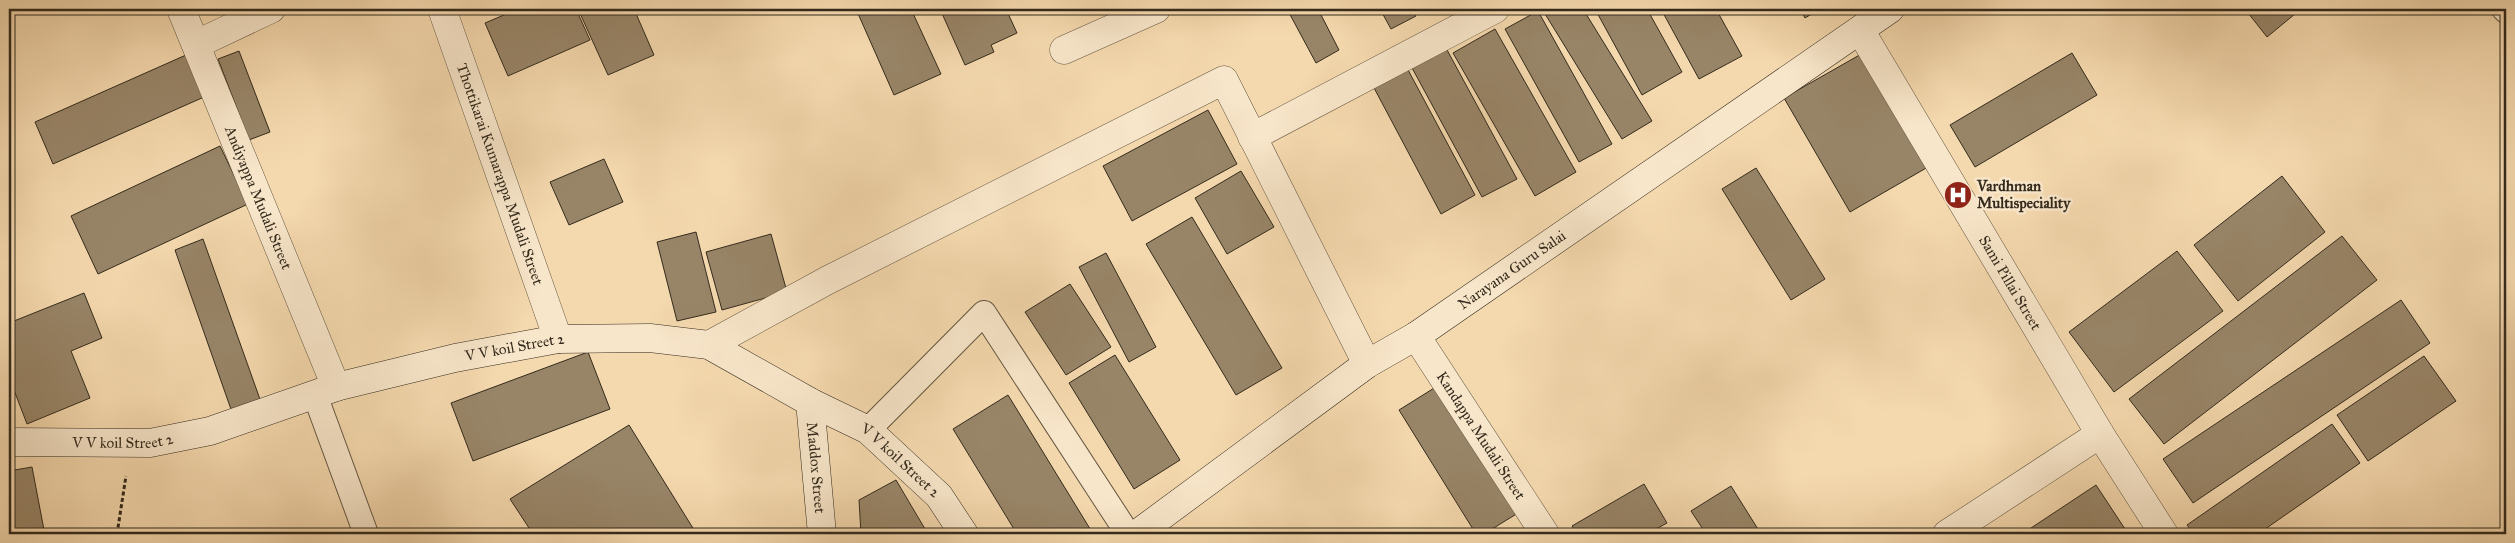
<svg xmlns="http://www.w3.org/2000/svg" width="2515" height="543" font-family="'IM FELL Great Primer',serif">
<rect width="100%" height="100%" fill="#f5d9ae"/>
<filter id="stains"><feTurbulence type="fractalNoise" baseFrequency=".004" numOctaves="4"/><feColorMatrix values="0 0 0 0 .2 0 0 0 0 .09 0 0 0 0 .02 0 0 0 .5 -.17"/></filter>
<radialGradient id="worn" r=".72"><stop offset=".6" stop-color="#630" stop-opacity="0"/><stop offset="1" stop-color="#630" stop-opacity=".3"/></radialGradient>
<path fill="#988568" stroke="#332a1d" d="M518,9H576L590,40L508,76L485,23Z
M578,9H634L654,55L608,75Z
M856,9H911L941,74L894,95Z
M940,9H1006L1017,33L991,45L994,52L965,65Z
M1287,9H1318L1339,50L1316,63Z
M1380,9H1412L1416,16L1391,29Z
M1542,9H1583L1652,121L1622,139Z
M1595,9H1647L1682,72L1642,95Z
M1661,9H1716L1742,56L1699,79Z
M1800,9H1820L1805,18Z
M2245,9H2301L2267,37Z
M1538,11L1612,144L1579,162L1505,29Z
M1495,29L1576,172L1535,196L1453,53Z
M1446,48L1517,179L1482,197L1411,66Z
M239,51L270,132L249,140L218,59Z
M1863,53L1928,167L1850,212L1784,98Z
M2072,53L2097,95L1975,167L1950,125Z
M186,55L204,97L53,164L35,122Z
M1407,68L1475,195L1441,214L1373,86Z
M1208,110L1237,164L1132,221L1103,166Z
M220,146L248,204L98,274L71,216Z
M604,159L623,202L569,225L550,182Z
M1756,168L1825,279L1791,300L1722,189Z
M1241,171L1274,227L1227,254L1195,198Z
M2282,176L2325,232L2238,301L2194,245Z
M1192,217L1282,368L1236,395L1146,244Z
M696,232L716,312L677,321L657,242Z
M771,234L787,292L722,310L706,252Z
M2342,236L2377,280L2164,444L2129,399Z
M203,239L262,405L233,415L175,250Z
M2177,251L2223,311L2114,392L2069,332Z
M1106,253L1156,347L1129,362L1079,267Z
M1070,284L1111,347L1066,375L1025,312Z
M84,293L102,338L71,351L90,398L27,424L9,377V323Z
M2401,300L2430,343L2193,503L2163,459Z
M588,352L610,409L473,461L451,403Z
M1115,355L1180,460L1134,489L1069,383Z
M2424,356L2456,401L2368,461L2337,415Z
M1439,385L1518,513L1484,534H1476L1399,410Z
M1008,395L1092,532L1088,534H1017L953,429Z
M2332,424L2360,463L2258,534H2194L2187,525Z
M629,425L696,533L533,534L510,499Z
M32,467L44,530L9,534V471Z
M896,480L928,534H861L859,500Z
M1644,484L1667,523L1647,534H1577L1572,526Z
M2096,485L2127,532L2123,534H2022Z
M1731,486L1761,534H1706L1691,511Z"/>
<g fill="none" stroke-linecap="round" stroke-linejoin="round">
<defs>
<path id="lane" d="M2504,9L2506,11
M315,395L366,534
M868,430L984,313L1128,534"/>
<g id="street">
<path id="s1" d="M181,9L336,387"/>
<path id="s2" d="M442,9L558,339"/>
<path id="s3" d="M1860,30L2100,434L2164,534"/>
<path d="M197,44L271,9"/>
<path d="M1064,50L1156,9"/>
<path d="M1252,137L1495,9"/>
<path id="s4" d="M1416,336L1545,534"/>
<path d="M709,345L828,280L1224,80L1367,364"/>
<path d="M1947,534L2100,434"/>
</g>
<g id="secondary">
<path id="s5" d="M810,402L822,534"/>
<path id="s6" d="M9,442L150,443L210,431L336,387L455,358L558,339L650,338L709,345L810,402L868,430L939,496L964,534"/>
<path id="s7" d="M1137,534L1367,364L1416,336L1890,9"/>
</g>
</defs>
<use href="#lane" stroke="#645641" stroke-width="26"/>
<use href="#street" stroke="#645641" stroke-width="29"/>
<use href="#secondary" stroke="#332a1d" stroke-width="29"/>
<path stroke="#332a1d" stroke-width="3" stroke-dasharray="4 2.5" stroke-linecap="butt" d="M117,534L126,476"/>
<use href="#lane" stroke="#f8e6ca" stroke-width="24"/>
<use href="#street" stroke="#f8e6ca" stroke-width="28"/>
<use href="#secondary" stroke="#f8e6ca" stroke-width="28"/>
</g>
<defs>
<symbol id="hospital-disc" viewBox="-11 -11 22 22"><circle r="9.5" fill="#8f2418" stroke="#f8e6ca"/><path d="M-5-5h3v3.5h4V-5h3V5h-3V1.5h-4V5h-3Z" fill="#fff"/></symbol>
</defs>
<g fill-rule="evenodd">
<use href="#hospital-disc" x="1942" y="179" width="32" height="32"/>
</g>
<g text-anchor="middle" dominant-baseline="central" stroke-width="5" stroke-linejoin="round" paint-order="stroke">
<g font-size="15" fill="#332a1d" stroke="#f8e6ca">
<text stroke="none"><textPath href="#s2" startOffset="175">Thottikarai Kumarappa Mudali Street</textPath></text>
<text stroke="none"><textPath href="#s1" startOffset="204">Andiyappa Mudali Street</textPath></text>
<text stroke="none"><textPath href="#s7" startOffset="459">Narayana Guru Salai</textPath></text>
<text stroke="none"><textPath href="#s3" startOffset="294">Sami Pillai Street</textPath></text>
<text stroke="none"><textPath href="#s6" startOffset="519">V V koil Street 2</textPath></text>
<text stroke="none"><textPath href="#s4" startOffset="119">Kandappa Mudali Street</textPath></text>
<text stroke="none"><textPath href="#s6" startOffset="114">V V koil Street 2</textPath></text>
<text stroke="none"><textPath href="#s6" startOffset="939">V V koil Street 2</textPath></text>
<text stroke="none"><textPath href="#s5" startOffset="66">Maddox Street</textPath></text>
</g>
<g font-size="15" font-weight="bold" fill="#332a1d" stroke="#f8e6ca" text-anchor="start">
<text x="1977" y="186">Vardhman<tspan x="1977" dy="17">Multispeciality</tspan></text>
</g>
</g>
<rect width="2515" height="543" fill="none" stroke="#f5d9ae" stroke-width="30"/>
<rect x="10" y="10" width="2495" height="523" fill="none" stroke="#332a1d" stroke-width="2.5"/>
<rect x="15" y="15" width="2485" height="513" fill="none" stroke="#332a1d"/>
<rect width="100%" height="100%" filter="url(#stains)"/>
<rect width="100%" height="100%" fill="url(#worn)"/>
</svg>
